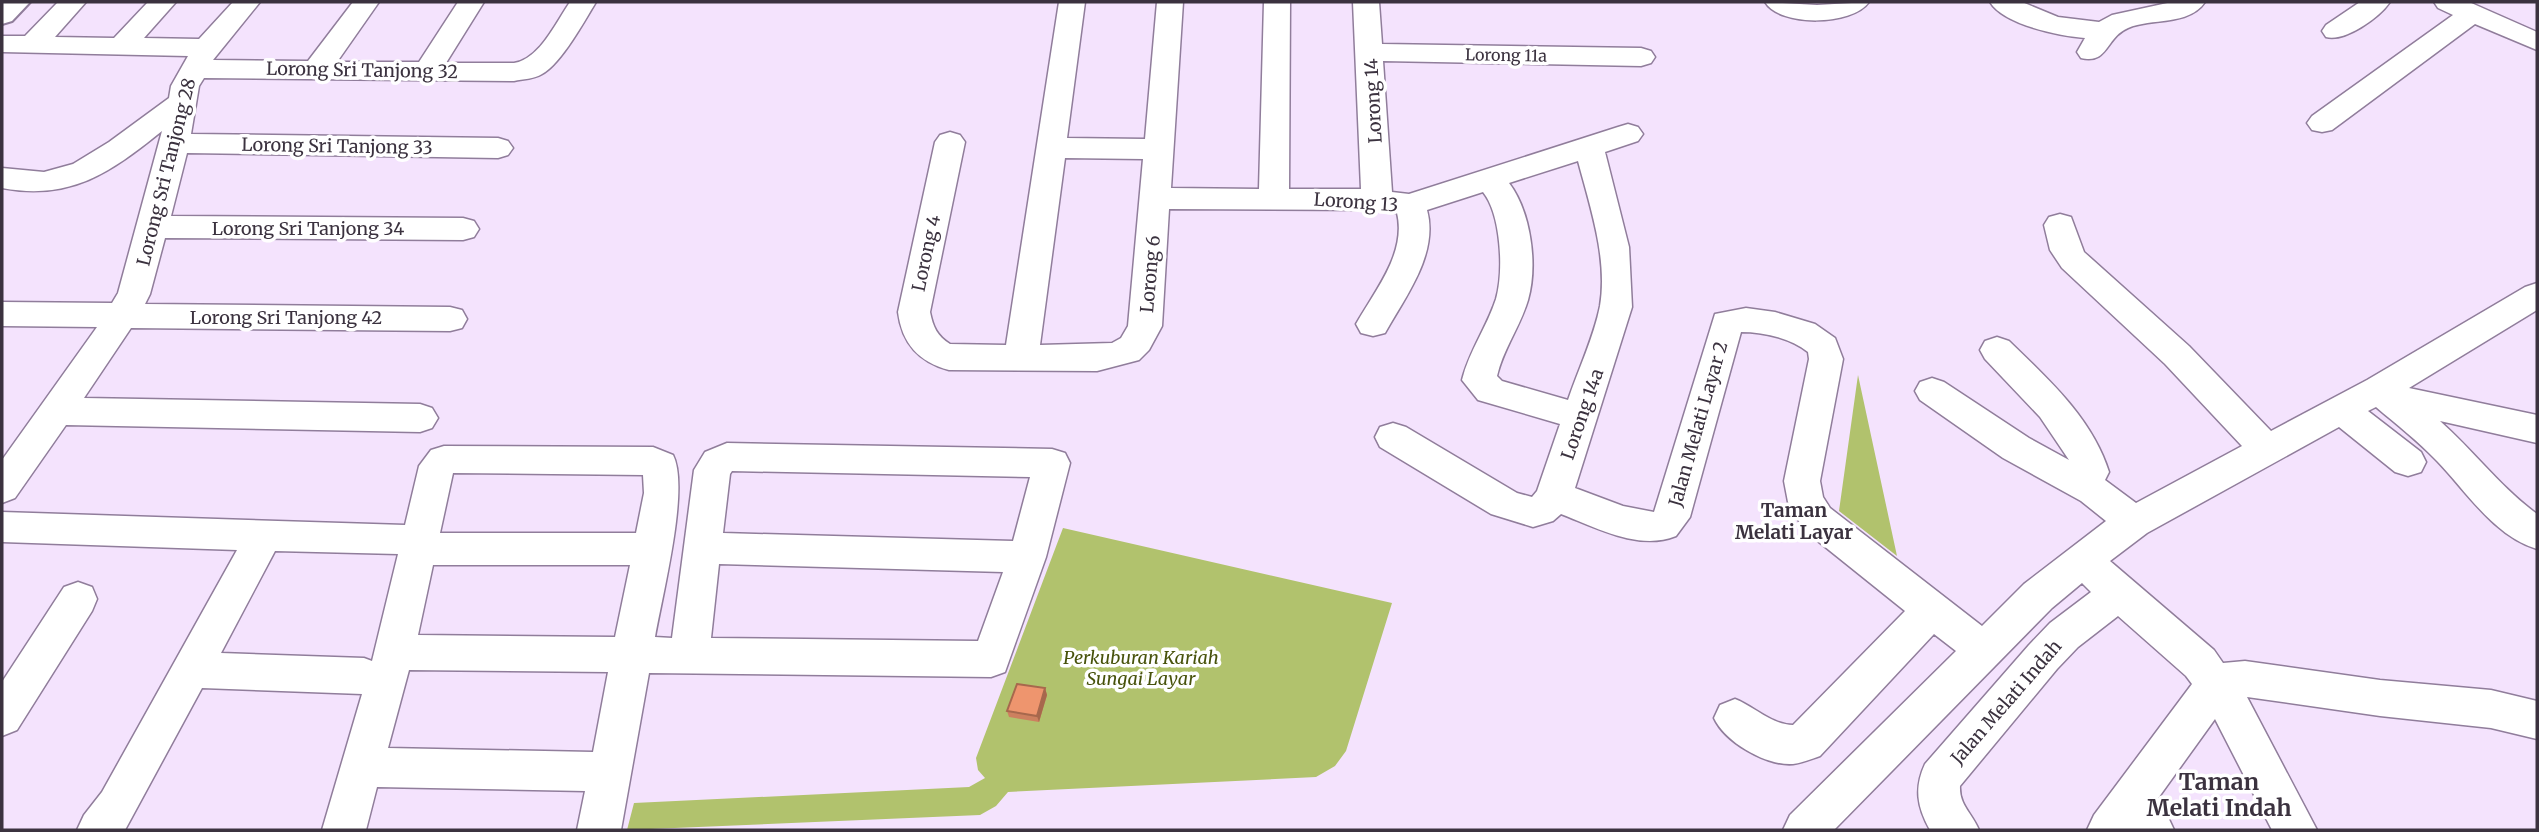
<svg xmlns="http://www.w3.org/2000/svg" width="2539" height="832" font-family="Merriweather,serif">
<rect width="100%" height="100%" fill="#f4e3fd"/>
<path fill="#b1c26d" d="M1858,375L1897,556L1839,511Z
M1063,528L1392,603L1346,751L1335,766L1316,777L1008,792L996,806L980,815L627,830L634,803L969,787L985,778L978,770L976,758Z"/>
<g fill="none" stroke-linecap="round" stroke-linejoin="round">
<defs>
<path id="minor" d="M58,2H86L55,37L114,38L148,2H176L144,38L199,39L233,2H260L213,60L308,61L353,2H379L337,62H419L458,2H484L446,63H514C540,59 556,22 570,2H596C585,20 561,64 542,74C534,79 523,79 514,81L204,78L199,86L191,134L498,138L508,141L513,148L508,155L498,158L187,153L171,216L463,218L474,221L479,229L474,237L463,240L165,238L150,294L145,304L450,307L462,310L467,319L462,328L450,331L131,328L84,398L420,404L432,408L438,418L432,428L420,432L66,425L15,498L2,503V460L97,327L2,326V302L112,303L118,293L162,131C111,172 71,201 2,188V168L44,172L73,164L109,142L169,98L171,86L188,56L2,52V36H25Z
M1059,2H1085L1067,138L1145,139L1157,2H1183L1171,188L1259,189L1264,2H1290L1289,189H1361L1353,2H1379L1382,44L1641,48L1651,51L1655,57L1651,63L1641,66L1383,61L1392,192L1409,194L1618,127L1628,124L1638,127L1643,134L1638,141L1605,152L1629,247L1632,307L1575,488L1623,506L1654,512L1715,314L1746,308L1775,312L1815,324L1835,338L1843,359L1820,481L1823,497L1830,508L1982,626L2024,584L2106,521L2081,501L2003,458L1920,400L1915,391L1920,382L1932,378L1944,382L2029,438L2069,460L2040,417L1985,359L1980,350L1985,341L1997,337L2009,341C2048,379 2092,418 2109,472L2105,480L2136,503L2242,446L2165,364L2062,268L2050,250L2044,225L2049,217L2060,214L2071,217L2084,252L2189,346L2271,431L2367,380L2525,287L2537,283V310L2409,388L2537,415V443L2440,421C2474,451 2501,488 2537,514V549C2494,536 2467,492 2437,461C2418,441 2396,424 2376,407L2368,411L2421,452L2426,462L2421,472L2408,476L2395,472L2339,427L2147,533L2110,561L2214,650L2223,663L2245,661L2380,680L2491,690L2537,701V739L2491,728L2380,716L2247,697L2317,830H2272L2215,719L2156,801L2167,815L2174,830H2087L2094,815L2192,684L2186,676L2118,616L2078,647L2057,669L1960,786C1959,805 1972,813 1979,830H1930C1917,807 1914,788 1925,764L2029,645L2050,623L2091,592L2082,583L2052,608L1834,830H1783L1790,815L1956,651L1934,634L1820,756C1811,759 1802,763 1793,764C1766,766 1725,742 1714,718L1720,705L1735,699C1755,707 1772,725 1793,725L1905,611L1804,530L1788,502L1784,481L1809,359L1808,352C1790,338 1764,332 1741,332L1690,517L1676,536C1639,551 1597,528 1561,514L1553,521L1533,527L1491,514L1380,447L1375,437L1380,427L1393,423L1406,427L1517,493L1532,497L1537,491L1560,424L1478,400L1462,380C1469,351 1487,327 1496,299C1504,271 1501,214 1483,192L1427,210C1439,254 1405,297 1385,333L1373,336L1361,333L1356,324C1374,292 1407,253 1397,213L1377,210L1169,209L1162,326L1149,350L1139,360L1097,371L949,370C919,362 902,344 898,312L935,142L940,135L950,132L960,135L965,142L930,312C933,327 937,336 950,344L1006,345ZM1065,158L1143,159L1128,326L1121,338L1112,343L1040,345ZM1578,161C1590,206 1608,259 1600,306C1594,337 1578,370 1568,400L1502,381L1497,376C1503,349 1520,327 1528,300C1538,265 1531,212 1509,183Z
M1765,2L1817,5L1869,2C1852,26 1780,27 1765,2Z
M1990,2H2022L2058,17L2099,22L2112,15L2172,2H2205C2189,26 2151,18 2128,28C2106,37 2108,65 2081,58L2077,52L2085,38C2060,36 2004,25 1990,2Z
M2360,2H2390C2379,18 2345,42 2326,37L2322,31L2326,25Z
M2434,2H2469L2537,32V50L2475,24L2332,130L2322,132L2312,130L2307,123L2312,116L2453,15L2438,8Z
M727,443L1052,449L1065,453L1070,463L1046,557L1005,672L991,677L649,673L621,830H577L585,791L377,787L366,830H322L362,694L202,688L125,830H77L84,815L102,792L237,550L2,542V512L405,525L419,466L431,450L444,446L653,447L673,455C690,488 662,596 655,637L672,638L694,470L705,452ZM732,471L1030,477L1013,541L723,533L730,474ZM453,473L643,475L644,493L636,533H440ZM275,551L398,554L372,661L364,658L221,653ZM719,564L1003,572L978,641L711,638ZM433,565H630L615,637L418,635ZM409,670L608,672L593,752L388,748Z
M78,582L92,587L97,599L92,611L17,730L2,736V682L64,587Z"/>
<path id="major" d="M2,2H30L12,21L2,24Z"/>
</defs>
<use href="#minor" stroke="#907d9b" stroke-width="3"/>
<use href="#major" stroke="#907d9b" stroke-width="4"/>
<use href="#minor" fill="#fff" fill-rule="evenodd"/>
<use href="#major" fill="#fff" fill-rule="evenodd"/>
</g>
<path fill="#cd805f" d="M1045,688L1047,695L1039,722L1009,717L1007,711Z"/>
<path fill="#a7684d" d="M1045,688L1047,695L1039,722L1037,716Z"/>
<path fill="#ee956e" stroke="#a7684d" stroke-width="2" d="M1017,684L1045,688L1037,716L1007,711Z"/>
<g text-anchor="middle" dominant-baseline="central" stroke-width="7" stroke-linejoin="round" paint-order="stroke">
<g font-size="16" fill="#3b323f" stroke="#fff">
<text transform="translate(1506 55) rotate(1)">Lorong 11a</text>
</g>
<g font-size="18" fill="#3b323f" stroke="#fff">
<text transform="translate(362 70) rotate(1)">Lorong Sri Tanjong 32</text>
<text transform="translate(1373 101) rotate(-93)">Lorong 14</text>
<text transform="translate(337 146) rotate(1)">Lorong Sri Tanjong 33</text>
<text transform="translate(166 172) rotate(-76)">Lorong Sri Tanjong 28</text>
<text transform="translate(1356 202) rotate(4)">Lorong 13</text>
<text x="308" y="228">Lorong Sri Tanjong 34</text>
<text transform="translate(926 253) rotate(-78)">Lorong 4</text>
<text transform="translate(1150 274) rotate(-85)">Lorong 6</text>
<text x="286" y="317">Lorong Sri Tanjong 42</text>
<text transform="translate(1582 414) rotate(-71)">Lorong 14a</text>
<text transform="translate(1698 424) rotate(-74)">Jalan Melati Layar 2</text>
<text transform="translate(2006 702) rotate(-49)">Jalan Melati Indah</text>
</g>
<g font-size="18" font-style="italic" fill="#47520b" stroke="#fff">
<text x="1141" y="657">Perkuburan Kariah<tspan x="1141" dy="21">Sungai Layar</tspan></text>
</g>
<g font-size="19" font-weight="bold" fill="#3b323f" stroke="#fff">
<text x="1794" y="510">Taman<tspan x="1794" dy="22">Melati Layar</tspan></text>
</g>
<g font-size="23" font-weight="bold" fill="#3b323f" stroke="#fff">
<text x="2219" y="781">Taman<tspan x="2219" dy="26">Melati Indah</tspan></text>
</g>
</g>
<rect width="2539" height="832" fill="none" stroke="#3b323f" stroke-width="7"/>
</svg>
